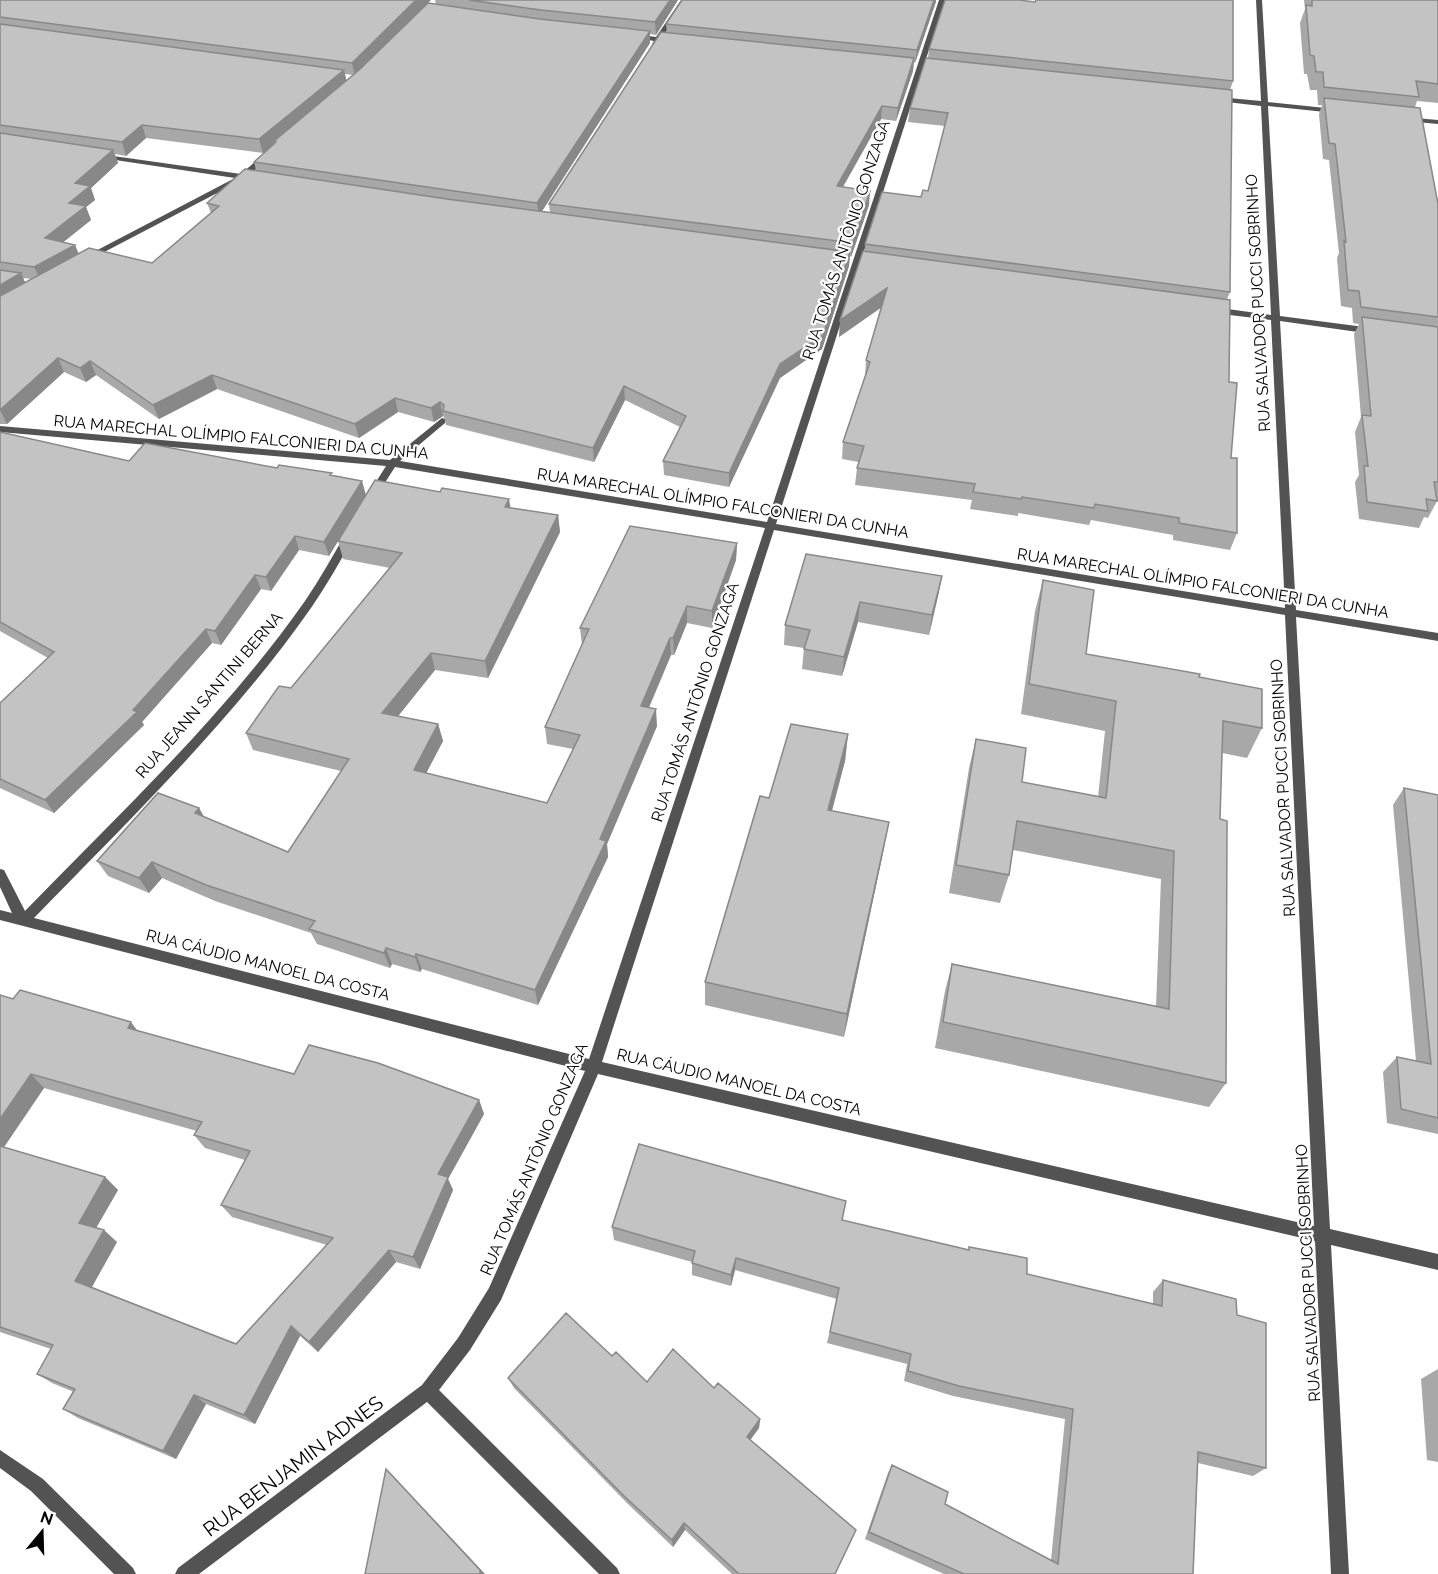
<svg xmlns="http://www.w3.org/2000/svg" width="1438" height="1574" font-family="Raleway,sans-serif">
<rect width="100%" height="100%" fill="#fff"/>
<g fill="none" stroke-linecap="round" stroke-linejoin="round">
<path fill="#535353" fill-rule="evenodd" d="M681,0H687L662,38L675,40V42L660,41L655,46L652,44L654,41L632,37L631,36L634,34L656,37Z
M939,0H945L776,524L1285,608L1271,320L1213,313L1209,310L1213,307L1271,315L1261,106L1218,101L1214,99L1218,97L1261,101L1256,0H1262L1268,102L1335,109L1339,111L1335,113L1268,106L1280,316L1372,328L1376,331L1372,334L1280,321L1296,610L1438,633V641L1296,617L1330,1229L1438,1254V1270L1331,1245L1349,1574H1331L1315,1241L598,1074L501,1300L470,1350L439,1390L617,1568L620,1574H599L427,1402L199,1574H175L178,1568L422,1385L458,1338L489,1288L585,1071L0,920V910L12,913L0,887V869L4,870L25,911C121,812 225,715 305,601C320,579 332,557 345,535H353L354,537C340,561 327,585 311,608C232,721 130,819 34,918L589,1059L765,528L395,467L377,495L374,496L369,493L386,466L0,432V426L390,460L442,418L445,419V423L400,461L767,522ZM774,530L1285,615L1314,1226L602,1062Z
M1403,117L1438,120V124L1406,121H1403Z
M99,154L241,174L263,155L270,157L249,175L254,176V180L244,179L89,260H86V256L235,178L102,158H99Z
M0,1450L43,1479L133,1568L136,1574H114L31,1491L0,1468Z"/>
</g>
<path fill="#a8a8a8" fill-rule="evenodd" d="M0,0L428,3L436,4L435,0H678L656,35L650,34V43L542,211L550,212L549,204L667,33L666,24L682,0H936L915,63L914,62L913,71L896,121L881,119L843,187L869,205L851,257L850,256L849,266L822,349L780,378L729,487L664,475L663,461L680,427L625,400L594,462L446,425L444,417L443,416L434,422L398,412L359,438L217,389L159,419L96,375L86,382L64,372L7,424H0ZM345,74L353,75L346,81ZM146,138L263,153L274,144L254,162L256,170L207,203L211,213L152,263L78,254L63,242L91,220L86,207L95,200L91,188L118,163L115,154L126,156ZM23,278L31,279L25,282Z
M1304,0H1438V103L1417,101L1415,107L1438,204V501H1437L1428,518L1424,517L1419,528L1359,519L1355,482L1359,475L1355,432L1361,417L1354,334L1359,324L1353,323L1352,308L1341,306L1337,258L1339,253L1329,160L1323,159L1319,114L1322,105H1318L1317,90H1310L1307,74H1304L1300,23L1305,9Z
M929,49L1233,81L1230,90V292L1227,299L1231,458L1237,533L1230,550L1173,540V535L1091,520L1089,525L1018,513V516L970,509L972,500L855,485L857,468L859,462L842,459L843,442L865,377L866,360L881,307L839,337L865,251V244L921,197L928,191L945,126L908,122L910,108L928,58Z
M0,432L129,461L277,468L332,476L366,495L329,556L299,550L271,591L261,589L221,645L212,643L142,722L144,725L54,813L0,788V703L48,658L0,631Z
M510,508L558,515L560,532L488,678L435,670L398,716L438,724L443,741L426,773L547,803L573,749L547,744L545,727L582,645L580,628L737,543L736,560L712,628L687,623L674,655H671L649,708L657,726L607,844L608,857L538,1005L422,969L420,972L392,964L390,968L317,944L311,933L215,901L162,878L149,893L108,876L97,861L199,808L204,817L288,852L341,771L253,750L246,733L291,688L390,568L343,559L338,541Z
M942,576L938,596L929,635L858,622L842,676L802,669L804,648L784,645L785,625Z
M1043,580L1086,654L1199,677L1262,728L1247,758L1222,753L1220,819L1226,1083L1209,1107L935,1048L945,991L952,964L1156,1006L1161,879L1013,850L1009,875L1000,903L949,893L969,768L976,739L1022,782L1098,797L1105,731L1021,714L1035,611Z
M848,734L845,761L832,811L884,848L844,1037L705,1005V982L769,798Z
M1404,788L1438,795V1134L1387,1123L1383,1072L1397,1057L1416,1061L1393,805Z
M0,995L138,1031L294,1074L479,1100L484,1114L448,1179L453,1190L420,1269L396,1262L318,1352L300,1336L255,1424L206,1404L176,1459L78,1418L63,1409L74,1392L52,1383L37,1374L51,1349L0,1332ZM44,1088L197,1131L194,1135L205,1148L245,1160L221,1205L232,1217L327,1245L236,1344L92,1287L117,1242L96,1228L118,1190L105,1177L4,1147Z
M842,1220L968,1250L969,1247L1027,1274L1153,1304V1292L1163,1280L1237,1315L1266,1468L1253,1476L1198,1463L1193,1574H944L865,1539L888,1473L892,1465L945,1504L1051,1560L1065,1419L953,1396L904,1381L907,1364L827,1343L837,1299L735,1270L731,1286L692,1275V1262L614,1240L612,1227Z
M612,1356L647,1382L714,1388L760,1419L759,1428L750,1440L835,1574H732L685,1530L673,1547L628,1504L514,1388L508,1378Z
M1438,1369V1462L1427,1460L1421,1379Z"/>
<path fill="#888" d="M416,0H431L355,76L352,63Z
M670,0H678L656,35L655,22Z
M934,0H936V2L915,63L917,50Z
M650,31V43L539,216L537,203Z
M914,58L913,71L896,121L898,108Z
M344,70L347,83L273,142L274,144L263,153L259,139Z
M882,106L881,119L836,199L837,186Z
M142,125L146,138L126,156L122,142Z
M113,150L118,163L91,188L95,200L86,207L91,220L51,252L45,238L69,203L75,183Z
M870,191L869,205L851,257L853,243Z
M75,245L81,259L41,281L34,267Z
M850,252L849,266L822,349L780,378L729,487V473L780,364Z
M21,273L27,287L0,302V285Z
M887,288L885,305L839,337L840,320Z
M58,358L64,372L7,424L0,410Z
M90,361L96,375L86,382L80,368Z
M212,375L217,389L159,419L153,405Z
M624,386L625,400L594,462L593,448Z
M395,398L398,412L359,438L355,424Z
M440,402L443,416L434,422L431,408Z
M362,481L366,495L329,556L324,542Z
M509,499L512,516L505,507Z
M558,515L560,532L488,678L485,661Z
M295,536L299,550L271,591L266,577Z
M737,543L736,560L712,628V611Z
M255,575L261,589L221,645L215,631Z
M942,576L938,596L929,635L932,615Z
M860,602L858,622L842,676L844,657Z
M687,606V623L674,655L673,638Z
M206,629L212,643L142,722L144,725L54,813L45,800L133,710Z
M670,638L671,655L642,723L641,706Z
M431,653L435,670L387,730L382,713Z
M656,709L657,726L607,844L608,857L538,1005L535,990Z
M438,724L443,741L419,787L414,770Z
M848,734L845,761L825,836L828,810Z
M199,808L208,824L195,813Z
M889,822L884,848L844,1037L847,1014Z
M152,862L162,878L149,893L139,878Z
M386,948L392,964L390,968L384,953Z
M416,954L422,969L420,972L415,957Z
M131,1022L142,1037L128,1028Z
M31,1074L44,1088L0,1153V1119Z
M479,1100L484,1114L448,1179L453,1190L420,1269L413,1257L438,1174Z
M105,1177L118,1190L92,1235L79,1223Z
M104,1230L117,1242L89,1292L75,1281Z
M389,1250L396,1262L318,1352L309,1342Z
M736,1258L735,1270L731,1286V1275Z
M291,1326L300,1336L255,1424L244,1415Z
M194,1395L206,1404L176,1459L163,1451Z
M760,1419L759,1428L746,1446L747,1437Z
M386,1469L394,1477L485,1574H480Z
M684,1523L685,1530L673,1547L672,1540Z"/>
<path fill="#c3c3c3" stroke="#888" stroke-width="1.5" d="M0,0H416L352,63L0,17Z
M469,0H670L655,22L541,10Z
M682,0H934L917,50L666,24Z
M945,0H1019L1035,2L1036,0H1233V81L929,49Z
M1312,0H1438V84L1416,81L1419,97L1324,87L1323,72H1316L1314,56L1310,55L1306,5L1312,6Z
M428,3L540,19L650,31L537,203L254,162L276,142H273L359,70Z
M0,24L344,70L259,139L142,125L122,142L0,125Z
M661,32L914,58L898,108L882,106L837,186L870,191L853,243L549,204Z
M926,58L1232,90L1230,292L865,244L882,192L921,197L923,190L928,191L948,113L910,108Z
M1324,98L1420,108L1438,204V317L1361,307L1359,291L1348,290L1344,241L1346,242L1335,144L1329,143Z
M0,133L113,150L75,183L90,186L69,203L86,206L45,238L75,245L34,267L0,262Z
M245,169L447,199L850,252L823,335L780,364L729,473L663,461L686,416L624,386L593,448L443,411L444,405L440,402L431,408L395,398L355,424L212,375L153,405L90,361L80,368L58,358L0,410V296L89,248L152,263L219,206L207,203Z
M863,251L1230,300L1229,382L1237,383L1231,458H1237V533L1179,523V518L1095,504L1094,508L1022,497L1021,499L973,492L975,484L857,468L864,446L843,442L870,362L866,360L887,288L840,320Z
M0,270L21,273L0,285Z
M1362,317L1438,327V482H1434L1437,501L1426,499L1428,511L1367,502L1364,466H1368L1362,415L1371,416Z
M0,432L129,461L145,443L277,468L279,465L332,473L330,475L362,481L324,542L295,536L266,577L255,575L215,631L206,629L133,710L137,712L45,800L0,779V703L54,652L0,622Z
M375,480L440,492L442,488L509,499L505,507L558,515L485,661L431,653L382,713L438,724L414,770L547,803L580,735L545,727L589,629L580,628L630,526L737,543L712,611L687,606L673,638H670L641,706L656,709L600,839L606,841L535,990L416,954L415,957L386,948L384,953L309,929L315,921L206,885L152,862L139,878L97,861L158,793L199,808L195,813L288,852L349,759L246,733L279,686L291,688L402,553L338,541Z
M806,554L942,576L932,615L860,602L844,657L804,649L810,630L785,625Z
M1043,580L1094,590L1086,654L1200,674L1199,677L1262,689V728L1223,721L1220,819L1227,821L1226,1083L943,1022L952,964L1169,1009L1174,851L1017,821L1009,875L956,865L976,739L1026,748L1022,782L1106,798L1116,701L1029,684Z
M791,724L848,734L828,810L889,822L847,1014L705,982L760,796L769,798Z
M1404,788L1438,795V1118L1401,1109L1397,1057L1431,1064Z
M20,990L131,1022L128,1028L294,1074L309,1045L378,1063L479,1100L438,1174L448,1177L413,1257L389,1250L309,1342L291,1326L244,1415L194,1395L163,1451L63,1409L75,1389L37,1374L53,1345L0,1327V1146L105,1177L79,1223L104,1230L75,1281L236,1344L333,1238L221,1205L250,1151L194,1135L202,1122L31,1074L0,1119V995L13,999Z
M639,1144L846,1201L842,1220L969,1250V1247L1027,1258V1274L1162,1306L1163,1280L1236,1299L1237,1315L1266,1323V1468L1198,1452L1193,1574H964L869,1532L892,1465L948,1492L945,1504L1058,1564L1073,1409L959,1386L908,1371L911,1354L830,1332L839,1288L736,1258L731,1275L692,1263L695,1251L612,1227Z
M566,1313L612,1356L616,1352L647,1382L673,1349L714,1388L718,1383L760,1419L747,1437L856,1530L835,1574H739L684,1523L672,1540L625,1497L508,1378Z
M386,1469L480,1570V1574H365Z"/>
<g text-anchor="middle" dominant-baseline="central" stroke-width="4.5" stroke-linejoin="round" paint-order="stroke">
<g font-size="16" fill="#000" stroke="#fff">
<text transform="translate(846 240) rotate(-72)">RUA TOMÁS ANTÔNIO GONZAGA</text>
<text transform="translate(1258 303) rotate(-93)">RUA SALVADOR PUCCI SOBRINHO</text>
<text transform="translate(241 437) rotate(5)">RUA MARECHAL OLÍMPIO FALCONIERI DA CUNHA</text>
<text transform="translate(723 503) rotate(9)">RUA MARECHAL OLÍMPIO FALCONIERI DA CUNHA</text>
<text transform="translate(1203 583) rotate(9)">RUA MARECHAL OLÍMPIO FALCONIERI DA CUNHA</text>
<text transform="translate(209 695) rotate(-49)">RUA JEANN SANTINI BERNA</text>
<text transform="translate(695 702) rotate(-72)">RUA TOMÁS ANTÔNIO GONZAGA</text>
<text transform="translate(1283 788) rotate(-93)">RUA SALVADOR PUCCI SOBRINHO</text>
<text transform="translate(268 965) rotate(14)">RUA CÁUDIO MANOEL DA COSTA</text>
<text transform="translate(739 1082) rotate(13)">RUA CÁUDIO MANOEL DA COSTA</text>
<text transform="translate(534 1159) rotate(-67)">RUA TOMÁS ANTÔNIO GONZAGA</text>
<text transform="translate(1308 1273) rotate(-93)">RUA SALVADOR PUCCI SOBRINHO</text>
</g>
<g font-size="20" fill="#000" stroke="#fff">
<text transform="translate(293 1466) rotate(-37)">RUA BENJAMIN ADNES</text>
</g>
</g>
<g transform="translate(42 1532) rotate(19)" stroke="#ffffff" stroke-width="4.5" paint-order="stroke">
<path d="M0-4.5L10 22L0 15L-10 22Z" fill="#000000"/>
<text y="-9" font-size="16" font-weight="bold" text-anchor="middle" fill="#000000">N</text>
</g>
</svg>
